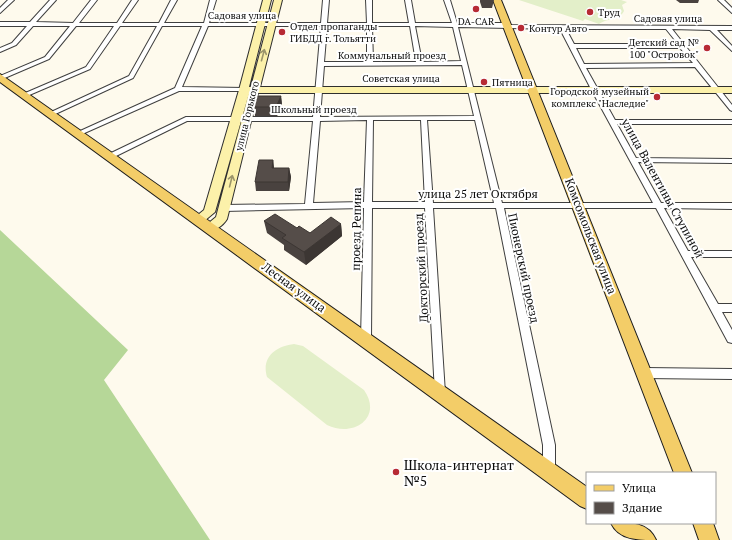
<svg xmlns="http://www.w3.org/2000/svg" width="732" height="540" font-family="'PT Serif',serif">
<rect width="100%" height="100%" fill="#fefaed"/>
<path fill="#b6d798" d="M0,230L128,350L104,380L210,540H0Z"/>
<path fill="#e3efc9" d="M519,0H621L627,2L622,5L624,11C619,21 607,18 599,24L585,19L583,21Z
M294,344L303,346L364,390C383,417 354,438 327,425L267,377C261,357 276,346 294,344Z"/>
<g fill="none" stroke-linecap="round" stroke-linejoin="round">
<defs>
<path id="street" d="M8,0H14L0,13V8Z
M50,0H56L36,22L73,23L91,0H97L79,23H117L132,0H138L122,23H159L171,0H177L164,23H204L210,0H216L209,23H321L323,0H329L327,23H367L366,0H372V23H409L405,0H411L415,23H452L444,0H450L457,23H507L509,25L732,26V30H717L732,46V51L710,30L672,29L732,105V111L730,110L695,67L586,68L615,120H732V124H617L636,158L732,159V163L638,162L661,203H732V209L664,208L688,251H732V257H691L718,304H732V312H722L732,330V343L728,342L656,208H504L555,445V472L553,476L549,478L545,476L543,472V445L496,208H433L445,393L444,396L440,398L436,396L435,393L425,208H372L371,339L370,342L366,343L362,342L361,339L364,208L224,211L220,208L224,205L305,204L313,121H187L114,157H111L107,155L186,117H313L321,26H208L182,87L244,88L246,89V91H179L80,135L78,134V132L175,88L202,26H162L133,78L51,116L48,114L49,113L129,76L157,26H120L90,69L27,96H23V94L86,67L114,26H76L49,59L0,80V76L45,57L70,26H33L16,45L0,52V48L12,43L27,26H0V22H30ZM327,26H367V62H324ZM372,26H410L416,62H373ZM415,26L453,27L461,61L422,62ZM458,27L560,29L591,89L653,203H502ZM566,29H666L678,44H574ZM576,48H680L693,63L584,64ZM462,65L474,116L320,117L324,66ZM367,120L364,202L313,203L320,121ZM373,120H421L425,202H372ZM427,120H475L494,203H433Z
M718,0H724L732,8V13Z
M644,368L732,369V379L644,378L640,376L639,373L640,370Z"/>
<path id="secondary" d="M263,0H271L249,87H251L274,0H282L260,87H732V93H258L227,219C223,226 214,232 206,230L204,227L216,217L249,93L215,212L203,222L199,223L193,219L204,210L239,90Z"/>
<path id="primary" d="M493,0H501L692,473H674Z
M0,74L587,487V509L580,506L0,82Z
M611,523C629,523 648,521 656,540C638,540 619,540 611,523Z
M693,523H713L719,540H699Z"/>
</defs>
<use href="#street" stroke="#3f3f3f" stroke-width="2"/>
<use href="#secondary" stroke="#2e2e2e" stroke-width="2"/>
<use href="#primary" stroke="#1d1d1d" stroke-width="2"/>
<use href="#street" fill="#fff" fill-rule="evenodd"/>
<use href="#secondary" fill="#fcf1aa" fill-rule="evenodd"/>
<use href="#primary" fill="#f3cd68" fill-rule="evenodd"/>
</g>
<path fill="#49423f" d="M480,0H494L492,8H482L480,2Z
M676,0H699L698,3H680Z
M281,96L282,105L277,116H255L254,107Z
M273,160L274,168H289L291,177L289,191H256L255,182Z
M264,221L297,228L310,233L341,224L342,236L306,265L284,250V245L267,233Z"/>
<path fill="#3c3633" d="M281,96L282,105L277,116L276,107Z
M273,160L274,169L272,168Z
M289,168L291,177L289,191L288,182Z
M341,224L342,236L306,265L304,252Z"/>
<path fill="#554d49" stroke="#3c3633" d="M257,96H281L276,107H254Z
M259,160H273L272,168H289L288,182H255Z
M275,214L297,228L299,226L310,233L331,217L341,224L304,252L282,238L286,235L264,221Z"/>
<defs><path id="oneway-shaft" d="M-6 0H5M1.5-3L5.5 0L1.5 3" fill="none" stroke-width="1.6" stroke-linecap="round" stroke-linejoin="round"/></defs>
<g stroke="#9c956b">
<use href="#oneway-shaft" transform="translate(263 55) rotate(-75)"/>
<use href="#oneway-shaft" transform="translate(231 181) rotate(-76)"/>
</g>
<g fill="#b72a34" stroke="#fff" stroke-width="1.5">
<circle cx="476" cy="9" r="4"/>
<circle cx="590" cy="12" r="4"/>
<circle cx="521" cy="28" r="4"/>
<circle cx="282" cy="32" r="4"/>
<circle cx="707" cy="48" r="4"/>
<circle cx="484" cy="82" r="4"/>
<circle cx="657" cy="97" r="4"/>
<circle cx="396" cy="472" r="4"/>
</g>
<g text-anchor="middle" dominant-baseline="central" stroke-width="4" stroke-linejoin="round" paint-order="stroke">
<g font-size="10" fill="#0c0c0c" stroke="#fff" text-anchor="start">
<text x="598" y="12">Труд</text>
<text x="476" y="21" text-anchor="middle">DA-CAR</text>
<text x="290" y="26">Отдел пропаганды<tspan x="290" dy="12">ГИБДД г. Тольятти</tspan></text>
<text x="529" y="28">Контур Авто</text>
<text x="699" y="42" text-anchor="end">Детский сад №<tspan x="699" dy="12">100 "Островок"</tspan></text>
<text x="492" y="82">Пятница</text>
<text x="649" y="91" text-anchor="end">Городской музейный<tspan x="649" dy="12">комплекс "Наследие"</tspan></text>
</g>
<g font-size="10" fill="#0c0c0c" stroke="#fff">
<text x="242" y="15">Садовая улица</text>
<text x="668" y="18">Садовая улица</text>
<text x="392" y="55">Коммунальный проезд</text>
<text x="401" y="78">Советская улица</text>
<text x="314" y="109">Школьный проезд</text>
<text transform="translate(247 116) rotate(-76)">улица Горького</text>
</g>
<g font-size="12" fill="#0c0c0c" stroke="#fff">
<text transform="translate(663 188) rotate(61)">улица Валентины Ступиной</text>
<text x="478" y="193">улица 25 лет Октября</text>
<text transform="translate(356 229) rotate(-89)">проезд Репина</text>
<text transform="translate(591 236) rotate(69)">Комсомольская улица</text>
<text transform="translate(421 268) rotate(-93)">Докторский проезд</text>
<text transform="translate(524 268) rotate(78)">Пионерский проезд</text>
<text transform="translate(294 287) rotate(36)">Лесная улица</text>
</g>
<g font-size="14" fill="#0c0c0c" stroke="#fff" text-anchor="start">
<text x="404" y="464">Школа-интернат<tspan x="404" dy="16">№5</tspan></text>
</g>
</g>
<rect x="586" y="472" width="130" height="52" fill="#ffffff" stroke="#9e9e9e"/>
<rect x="594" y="485" width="20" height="6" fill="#f3cd68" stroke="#9e9e9e"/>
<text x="622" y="492" font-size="12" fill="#0c0c0c">Улица</text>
<rect x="594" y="502" width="20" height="12" fill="#554d49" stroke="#9e9e9e"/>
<text x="622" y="512" font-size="12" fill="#0c0c0c">Здание</text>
</svg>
